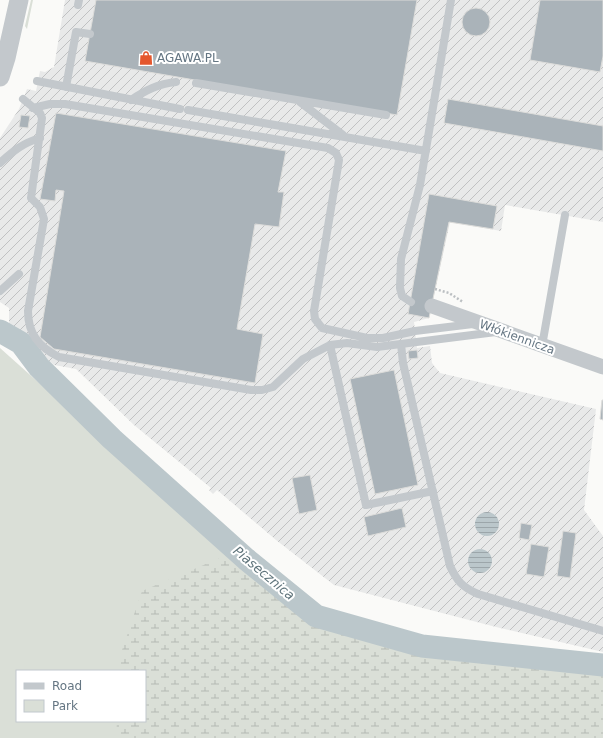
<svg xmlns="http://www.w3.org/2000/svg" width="603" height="738" font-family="'DejaVu Sans',sans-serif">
<defs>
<pattern id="industrial-furrows" width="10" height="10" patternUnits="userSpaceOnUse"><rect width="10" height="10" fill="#e8e9e9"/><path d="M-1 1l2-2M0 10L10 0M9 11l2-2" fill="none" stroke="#c0c1c2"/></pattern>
<pattern id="wetland-marsh" width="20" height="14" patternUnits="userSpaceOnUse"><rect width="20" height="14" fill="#dadfd7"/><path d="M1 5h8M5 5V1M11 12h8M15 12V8" fill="none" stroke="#b4b9b4"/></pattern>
<pattern id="water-rules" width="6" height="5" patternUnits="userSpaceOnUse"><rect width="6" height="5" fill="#bbc7cb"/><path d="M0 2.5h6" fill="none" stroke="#9ca6aa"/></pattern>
</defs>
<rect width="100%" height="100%" fill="#fafaf8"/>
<path fill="url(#industrial-furrows)" d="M65,0H603V222L505,205L501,231L450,222L429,318L414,322L417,348L430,346L432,363L440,373L596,409L584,510L603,536V652L496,627L334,585L276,540L217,490L213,494L209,490L211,488L134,425L76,369L54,365L9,325V308L0,302V138L19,109L27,89L36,91L40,71L45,72L54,67Z"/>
<path fill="#dadfd7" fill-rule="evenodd" d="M31,0H33L27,29L25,26Z
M0,348L227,551L314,618L420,648L603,668V738H0ZM17,671H145V721H17Z"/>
<path fill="url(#wetland-marsh)" d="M225,556L312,620L419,650L603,670V738H116L117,721H145V671H120L121,653L142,591Z"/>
<path fill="url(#water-rules)" d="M475 524a12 12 0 1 1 24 0a12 12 0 1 1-24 0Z
M468 561a12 12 0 1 1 24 0a12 12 0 1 1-24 0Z"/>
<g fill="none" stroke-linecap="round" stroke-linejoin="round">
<path stroke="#bbc7cb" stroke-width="23" d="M0,331L21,343L39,367L112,439L246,559L316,616L422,646L603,665"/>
</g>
<path fill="#aab3b9" stroke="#dcdcda" d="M96,0H417L397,115L85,61Z
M540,0H603V56L600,72L530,60Z
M462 22a14 14 0 1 1 28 0a14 14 0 1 1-28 0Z
M448,99L603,126V151L444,123Z
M56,113L286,151L278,192H284L279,227L255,224L237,329L263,334L255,383L54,349L40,337L64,191L56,190L55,201L40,199Z
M21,115L30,116L28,128L19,127Z
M429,194L497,206L493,229L449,222L429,318L408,314Z
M417,350L418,358L409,359L408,351Z
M394,370L418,485L375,494L350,379Z
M602,400H603V420L600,419Z
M310,475L317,510L299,514L292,478Z
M402,508L406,527L368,536L364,517Z
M521,523L532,525L529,540L519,538Z
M563,531L576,533L570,578L557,576Z
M531,544L549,547L544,577L526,574Z"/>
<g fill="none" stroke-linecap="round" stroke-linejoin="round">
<path stroke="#bbbfc2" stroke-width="2.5" stroke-dasharray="2 2" stroke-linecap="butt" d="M435,289L449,293L463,302"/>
<path stroke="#c3c8cc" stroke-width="8" d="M78,5L79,0
M37,81L180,109
M196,83L386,115
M66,87L76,32L90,34
M23,99L40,113L42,118L31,198L40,207L44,219L28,311C28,334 39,347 59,357L251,390H262L273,387L303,359L330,345L347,343L377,347L496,332
M131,100C146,90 158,84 176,82
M300,102L343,135
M33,108L50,104H65L328,148L336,153L339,160L314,311L315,319L322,328L367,338H383L415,331L473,324
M188,110L426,151
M0,163C13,151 23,143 40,138
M0,291L19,274
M411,302L402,296L400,288L401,259L420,185L451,0
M401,344L403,363L450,566C457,581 462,587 478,594L603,631
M330,345L366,505L433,491
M542,346L565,215"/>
<path stroke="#c3c8cc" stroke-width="15" d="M432,306L603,367"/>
<path stroke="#c3c8cc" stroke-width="19" d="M0,77L6,58L19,0"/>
</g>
<defs>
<symbol id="shop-bare" viewBox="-9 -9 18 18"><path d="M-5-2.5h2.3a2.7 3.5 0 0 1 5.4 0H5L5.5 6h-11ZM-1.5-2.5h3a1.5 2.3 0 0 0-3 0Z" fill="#e4572e" stroke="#fff" stroke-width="2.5" paint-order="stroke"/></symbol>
</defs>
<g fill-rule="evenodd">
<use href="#shop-bare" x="136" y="48" width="20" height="20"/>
</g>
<g text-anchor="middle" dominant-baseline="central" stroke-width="4" stroke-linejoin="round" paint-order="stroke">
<g font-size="12" fill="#657683" stroke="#fff" text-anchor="start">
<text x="157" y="58">AGAWA.PL</text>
</g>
<g font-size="12" fill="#657683" stroke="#fff">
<text transform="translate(517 337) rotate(20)">Włókiennicza</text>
</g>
<g font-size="13" font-style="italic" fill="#60757c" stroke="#fff">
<text transform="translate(264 573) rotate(40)">Piasecznica</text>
</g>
</g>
<rect x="16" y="670" width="130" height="52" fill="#ffffff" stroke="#c1c8cd"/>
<rect x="24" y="683" width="20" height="6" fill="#c3c8cc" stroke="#c1c8cd"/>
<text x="52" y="690" font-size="12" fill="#657683">Road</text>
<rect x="24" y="700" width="20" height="12" fill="#dadfd7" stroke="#c1c8cd"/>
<text x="52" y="710" font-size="12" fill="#657683">Park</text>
</svg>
